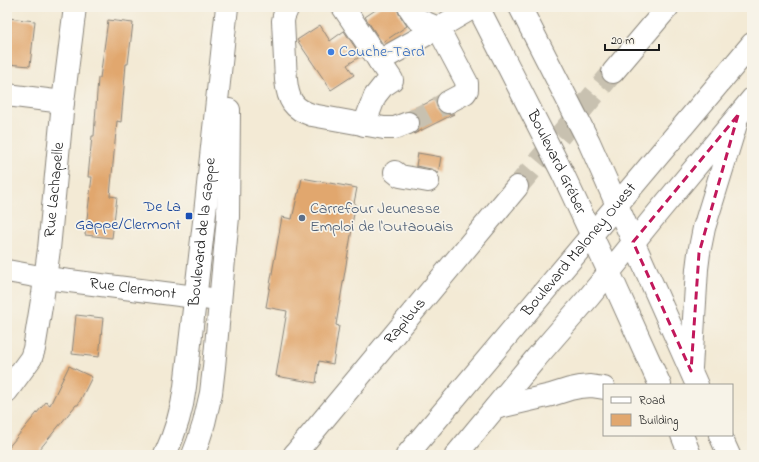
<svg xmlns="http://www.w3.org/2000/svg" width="759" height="462" font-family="'Indie Flower',sans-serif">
<rect width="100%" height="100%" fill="#f7f3e8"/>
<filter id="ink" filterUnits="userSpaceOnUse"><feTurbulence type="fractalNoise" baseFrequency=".025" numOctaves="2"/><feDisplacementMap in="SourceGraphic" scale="8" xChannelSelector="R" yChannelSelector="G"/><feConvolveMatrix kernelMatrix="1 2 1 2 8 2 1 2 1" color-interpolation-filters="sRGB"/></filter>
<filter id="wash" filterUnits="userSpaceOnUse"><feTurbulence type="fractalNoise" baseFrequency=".012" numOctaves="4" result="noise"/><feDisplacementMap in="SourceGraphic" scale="16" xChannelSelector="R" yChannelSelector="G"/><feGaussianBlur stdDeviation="0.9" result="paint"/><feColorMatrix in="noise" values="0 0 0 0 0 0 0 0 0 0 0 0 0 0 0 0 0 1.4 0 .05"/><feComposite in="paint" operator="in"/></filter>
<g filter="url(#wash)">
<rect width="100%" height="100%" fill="#f3ead5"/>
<g id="blocks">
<path fill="#e1a76e" d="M380,7H397L399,14L407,26L382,43L365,17Z
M8,18L35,21L30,66L7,64V31Z
M108,20L133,23L128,64H126L121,122L117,121L110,196L117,197L112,238L85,235L92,177H88L92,136H94L98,78H100Z
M320,25L330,41L344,31L361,56L347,65L354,75L331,90L297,40Z
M437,98L436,102L437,107L441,112L447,114H454L414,134L418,131L420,125V119L416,114L411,111Z
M418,153L441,157L438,174L436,171L431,169L416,166Z
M302,178L357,188L354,203L356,204L351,229H352L336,325L339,326L333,364L319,361L316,383L276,376L287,311L266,307L282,217L292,219L298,193H299Z
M76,315L103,318L99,357L72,354Z
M69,366L92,377L78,405H76L35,455H7V449L46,402L50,405Z"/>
</g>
</g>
<g filter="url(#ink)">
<use href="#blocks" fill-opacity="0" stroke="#888378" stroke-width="1"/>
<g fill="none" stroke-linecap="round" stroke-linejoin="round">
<path stroke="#c8c1b0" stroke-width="22" stroke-dasharray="22 11" stroke-linecap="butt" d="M408,123L448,102
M517,187L613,72"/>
<defs>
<g id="minor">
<path d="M288,7L284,16L283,21L286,80C288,100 293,109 312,115L384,128H395L408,123"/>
<path d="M343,7L392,80L383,86L375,96L364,125"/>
<path d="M409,7L417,19L438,28"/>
<path d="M379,61L438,28"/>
<path d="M613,72L668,7"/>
<path d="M7,95L63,102"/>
<path d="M448,102L465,93L467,90V83L438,28L474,7"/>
<path d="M395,172L400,176L428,181"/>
<path id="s1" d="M7,271L46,278L211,299"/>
<path id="s2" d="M7,391L31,358L34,349L43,294L49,249L63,102L75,7"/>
<path id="s3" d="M165,455C175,433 182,411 185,387L205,213L227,7"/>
<path d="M193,455L198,442L204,423L211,393L214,367L228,217L229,110"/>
<path id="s4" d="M294,455L517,187"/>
</g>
<g id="major">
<path id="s5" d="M478,7L563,174L609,272L660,385"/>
<path d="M520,7L589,142L697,385"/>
<path d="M691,368L697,269L699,253L704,228L736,124"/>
<path d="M495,408L551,395L570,389L580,387L591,386L604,388"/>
<path d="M682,435L690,455"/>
<path d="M720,435L729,455"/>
<path id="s6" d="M407,455L752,44"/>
<path d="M456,455L537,357L589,297L655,216L752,99"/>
</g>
</defs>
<use href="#minor" stroke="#888378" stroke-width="24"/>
<use href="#major" stroke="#888378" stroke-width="24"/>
<use href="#minor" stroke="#fff" stroke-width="22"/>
<use href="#major" stroke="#fff" stroke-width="22"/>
</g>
</g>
<path fill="none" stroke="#c2185b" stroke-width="3" stroke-dasharray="8 5" stroke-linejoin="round" d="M738,115L699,253L691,371L633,242Z"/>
<circle fill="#3f7fe0" stroke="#f7f3e8" stroke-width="1.5" cx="331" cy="52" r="4"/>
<rect fill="#1a4fb4" stroke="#f7f3e8" stroke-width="1.5" x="185" y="212" width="8" height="8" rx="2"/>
<circle fill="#5c6f8a" stroke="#f7f3e8" stroke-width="1.5" cx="302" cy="218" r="4"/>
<g text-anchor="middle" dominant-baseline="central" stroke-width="3.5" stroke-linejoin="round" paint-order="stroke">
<g font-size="16" fill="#366cbe" stroke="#f7f3e8" text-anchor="start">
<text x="339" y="52">Couche-Tard</text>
</g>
<g font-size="16" fill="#1c1c1c" stroke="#f7f3e8">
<text stroke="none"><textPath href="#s5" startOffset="174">Boulevard Gréber</textPath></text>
<text stroke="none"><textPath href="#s2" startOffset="211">Rue Lachapelle</textPath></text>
<text stroke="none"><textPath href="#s3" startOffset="227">Boulevard de la Gappe</textPath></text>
<text stroke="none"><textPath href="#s6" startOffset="268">Boulevard Maloney Ouest</textPath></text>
<text stroke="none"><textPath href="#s1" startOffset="127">Rue Clermont</textPath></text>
<text stroke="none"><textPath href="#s4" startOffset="174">Rapibus</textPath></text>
</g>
<g font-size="16" fill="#164399" stroke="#f7f3e8" text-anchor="end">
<text x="181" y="207">De La<tspan x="181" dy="18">Gappe/Clermont</tspan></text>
</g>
<g font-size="16" fill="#4e5e75" stroke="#f7f3e8" text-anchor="start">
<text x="310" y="209">Carrefour Jeunesse<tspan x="310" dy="18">Emploi de l'Outaouais</tspan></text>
</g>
</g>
<rect width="759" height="462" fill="none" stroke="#f7f3e8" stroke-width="24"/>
<rect x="603" y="384" width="130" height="52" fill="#f7f3e8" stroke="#9f9d96"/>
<rect x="611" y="397" width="20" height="6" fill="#ffffff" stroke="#9f9d96"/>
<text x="639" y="404" font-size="12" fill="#1c1c1c">Road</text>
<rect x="611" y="414" width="20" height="12" fill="#e1a76e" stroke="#9f9d96"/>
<text x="639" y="424" font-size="12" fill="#1c1c1c">Building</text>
<path d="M605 44v6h54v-6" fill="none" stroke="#1c1c1c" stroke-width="2"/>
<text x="611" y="44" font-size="12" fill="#1c1c1c" stroke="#f7f3e8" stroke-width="3" paint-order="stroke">20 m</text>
</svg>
